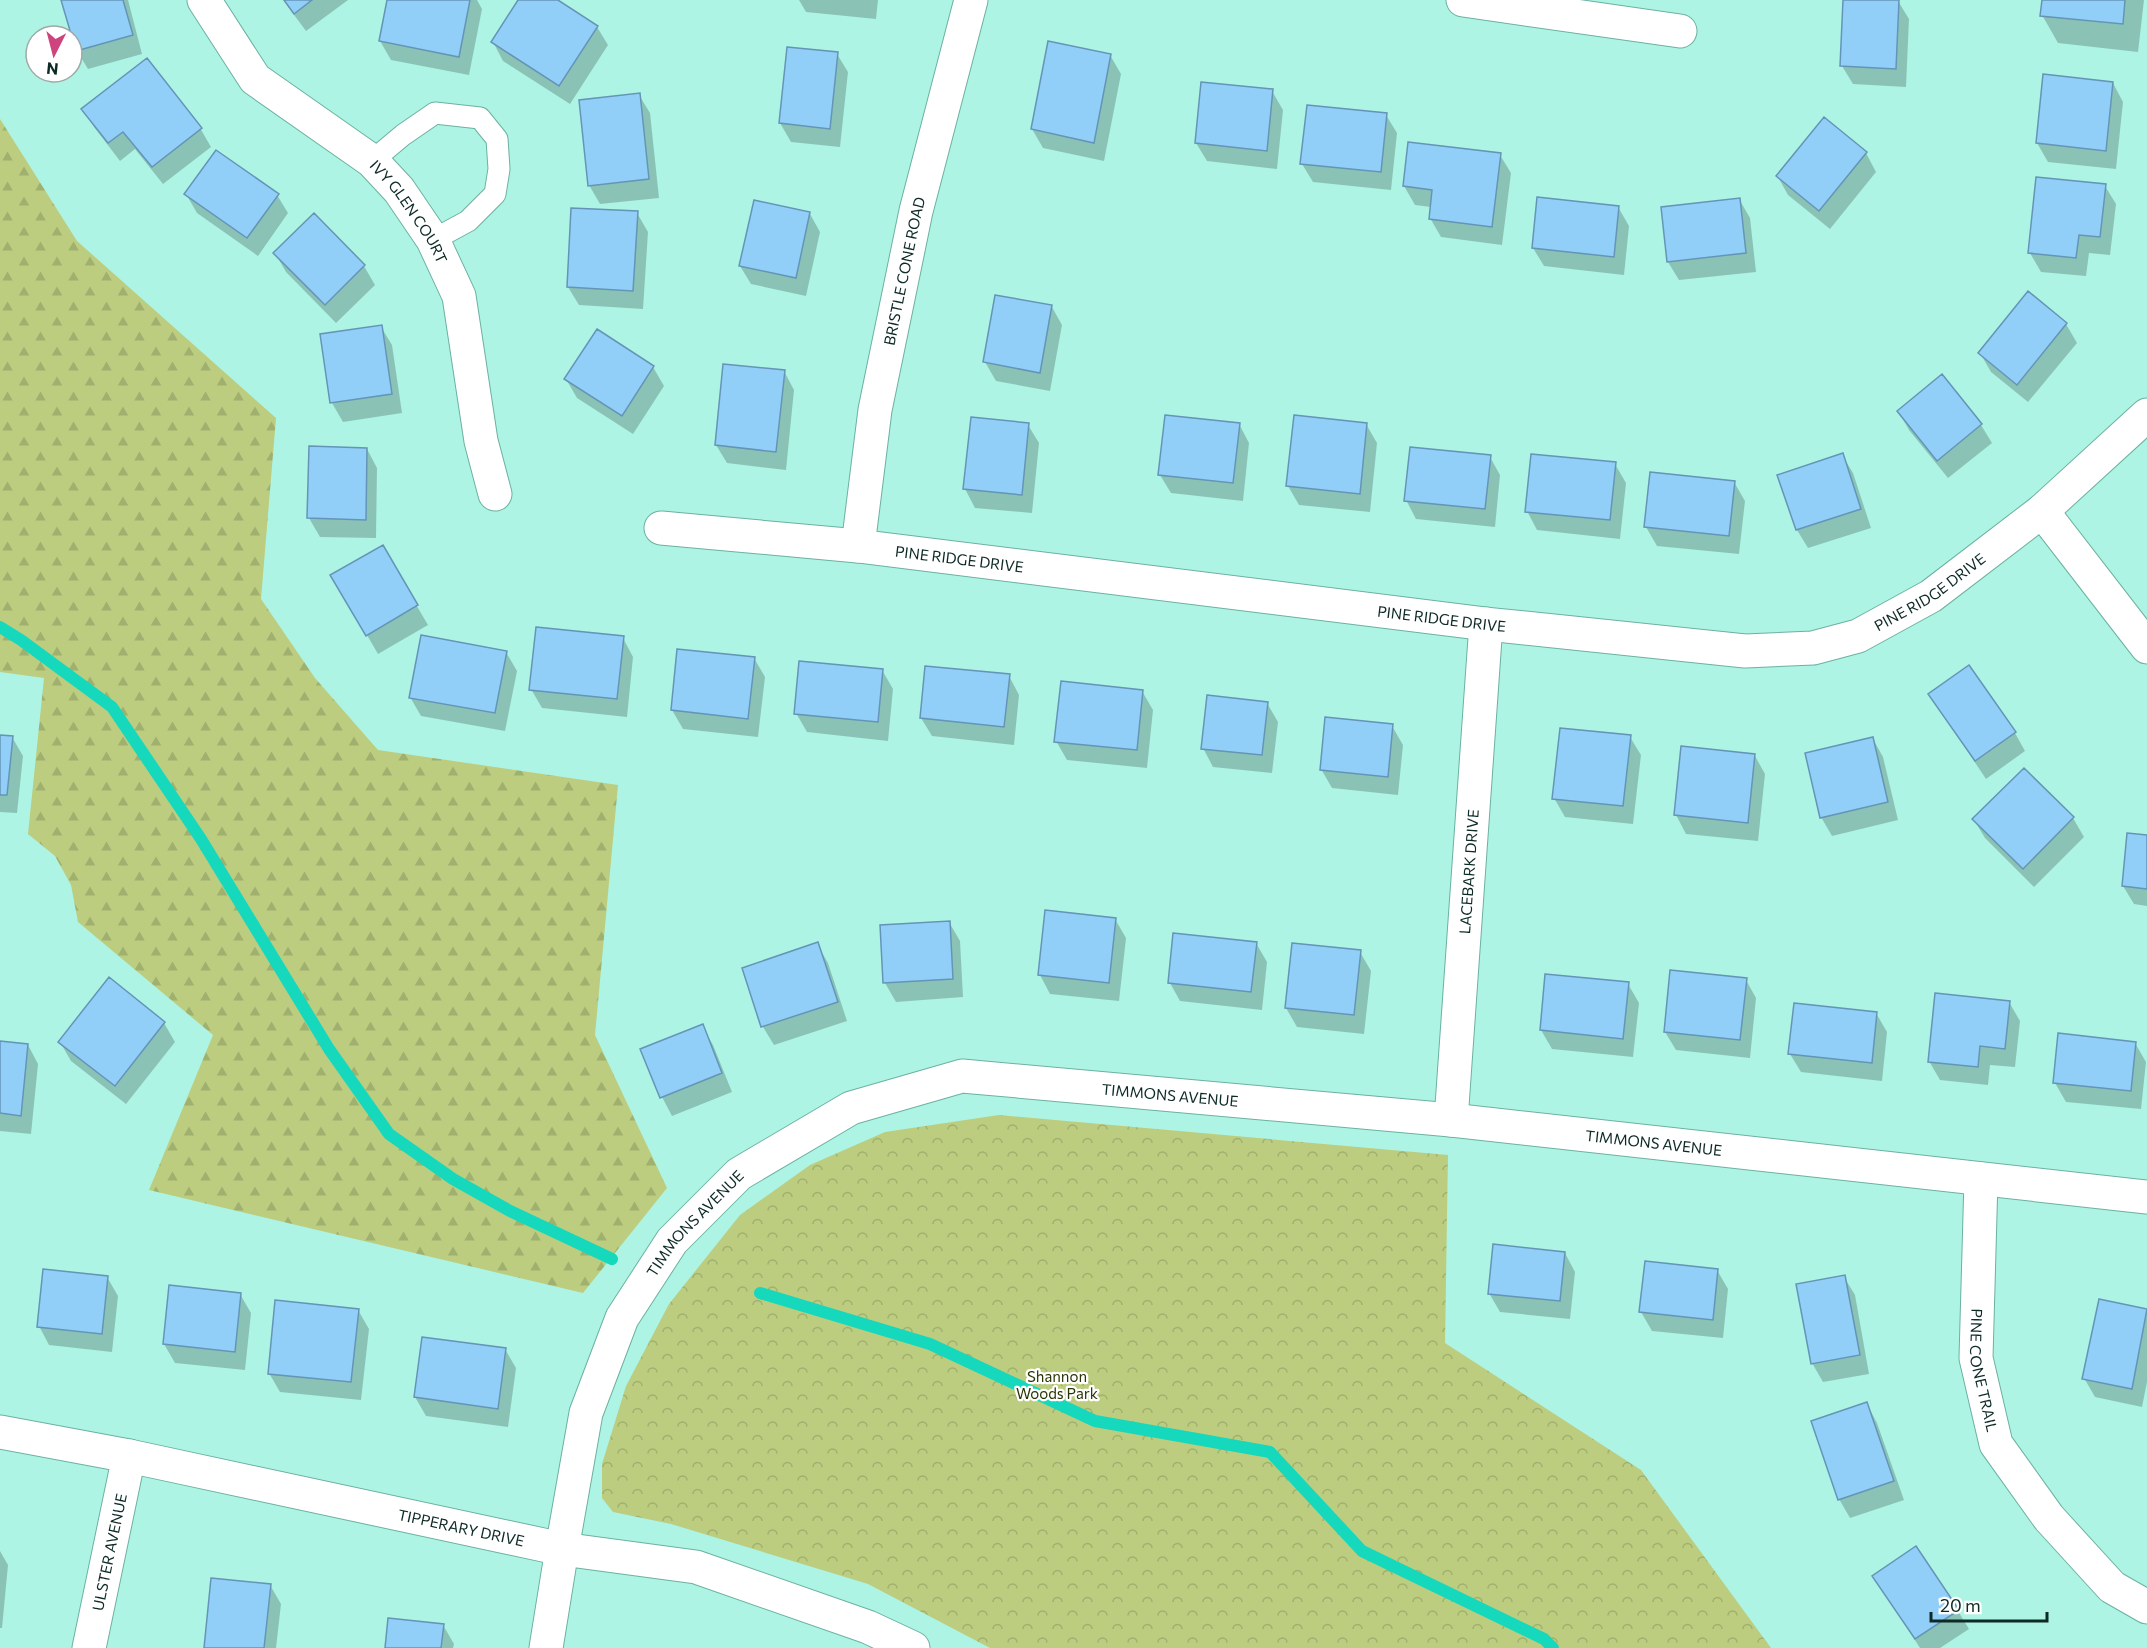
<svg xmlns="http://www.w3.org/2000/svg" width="2147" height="1648" font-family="Commissioner,sans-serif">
<defs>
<pattern id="forest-firs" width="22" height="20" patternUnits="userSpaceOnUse" patternTransform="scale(1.5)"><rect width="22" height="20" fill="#bccd80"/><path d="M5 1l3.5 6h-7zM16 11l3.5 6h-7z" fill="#a0b06e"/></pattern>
<pattern id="park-crowns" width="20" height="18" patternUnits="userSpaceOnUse" patternTransform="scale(1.5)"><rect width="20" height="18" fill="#bccd80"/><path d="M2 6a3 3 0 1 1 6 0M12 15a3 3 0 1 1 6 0" fill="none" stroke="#a0b06e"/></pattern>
</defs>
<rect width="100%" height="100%" fill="#adf4e4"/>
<path fill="url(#forest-firs)" d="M0,119L77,241L276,418L261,599L315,678L378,750L618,785L595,1035L667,1188L583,1293L149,1190L213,1035L78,922L71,885L55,856L28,834L44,678L0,672Z"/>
<path fill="url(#park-crowns)" d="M999,1115L1448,1155L1445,1343L1641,1470L1771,1648H990L868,1584L671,1524L613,1512L602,1498V1464L626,1386L669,1304L740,1215L810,1165L885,1132Z"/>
<path fill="#0003" d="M63,0H128L142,54L88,69L77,51Z
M283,0H348L306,31Z
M389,0H477L482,9L469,75L391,60L380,41Z
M520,0H555L597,27L608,45L570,104L503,61L493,42Z
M799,0H878L876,19L806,12Z
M1844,0L1898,1L1909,19L1906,87L1853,84L1842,66Z
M2043,0H2144L2138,52L2058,43L2042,15Z
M837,54L848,72L840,147L791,142L780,123Z
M1110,55L1121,74L1104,161L1043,148L1032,129Z
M2113,83L2123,102L2116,169L2048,162L2037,143Z
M1272,91L1283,110L1277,169L1207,161L1196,143Z
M639,95L650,113L659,198L600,204L589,185Z
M83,109L200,128L211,147L163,184L135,149L120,161L94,127Z
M1386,115L1397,133L1391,190L1313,182L1302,164Z
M1866,153L1876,172L1830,229L1788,195L1778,177Z
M1500,155L1511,173L1502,245L1441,237L1430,218L1431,207L1415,205L1404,186Z
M2105,186L2116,204L2110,255L2089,253L2086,276L2041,272L2030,253Z
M186,194L277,195L288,213L258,256L197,213Z
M1739,199L1750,218L1756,272L1679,280L1668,262Z
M1618,207L1629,226L1624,275L1544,266L1533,248Z
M637,213L648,232L643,309L579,305L568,287Z
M810,214L820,232L806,296L751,284L740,266Z
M314,216L364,266L375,285L336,323L286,272L275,253Z
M1052,307L1062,325L1050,391L996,381L985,362Z
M2066,324L2077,343L2028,402L1991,372L1980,353Z
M381,327L392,345L402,413L343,422L332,403L322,335Z
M653,367L664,386L633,434L577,398L566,379Z
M784,371L794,390L786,470L727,463L716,445Z
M1899,412L1981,425L1992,443L1948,478L1909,430Z
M1239,424L1249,443L1243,501L1171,493L1160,475Z
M1366,424L1377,443L1370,512L1299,505L1288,486Z
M1028,425L1039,443L1032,513L975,508L965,489Z
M367,449L377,468L376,538L320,537L309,518Z
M1842,455L1853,473L1871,528L1808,548L1797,530L1779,476Z
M1490,457L1500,475L1495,527L1416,519L1406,500Z
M1615,464L1626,483L1620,539L1537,530L1527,511Z
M1734,482L1745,501L1739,554L1657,546L1646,527Z
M382,547L428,625L378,654L332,575Z
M623,638L633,657L627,717L542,708L531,689Z
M506,652L517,671L505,731L421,716L410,697Z
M754,658L765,677L758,737L683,729L672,710Z
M882,670L893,689L888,741L807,732L796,713Z
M1009,676L1019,695L1014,745L932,736L921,718Z
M1142,691L1153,710L1147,768L1067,760L1056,741Z
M1930,695L2015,733L2025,751L1986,779Z
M1267,703L1278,722L1272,773L1213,767L1203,748Z
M1392,726L1403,745L1398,795L1332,788L1321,769Z
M0,736L12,737L23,756L17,813L0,812Z
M1630,737L1641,755L1633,824L1565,817L1554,798Z
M1873,739L1883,757L1898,820L1832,836L1821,817Z
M1755,756L1765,774L1758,841L1686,834L1676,815Z
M2024,770L2073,818L2084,837L2034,887L1985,838L1974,820Z
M2147,836V906L2134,904L2123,886Z
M1115,919L1126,938L1119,1001L1050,994L1040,975Z
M949,922L960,941L963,997L896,1002L885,983L882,926Z
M1256,943L1267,962L1262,1010L1180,1001L1170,983Z
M817,944L828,963L847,1021L774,1045L763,1027L744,969Z
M1360,952L1371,971L1364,1034L1297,1027L1286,1008Z
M1746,980L1756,998L1750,1058L1676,1050L1665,1032Z
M1628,984L1639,1003L1633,1057L1552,1049L1541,1030Z
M2009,1002L2020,1021L2015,1067L1990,1065L1988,1085L1940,1080L1929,1061Z
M1876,1013L1887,1032L1882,1081L1801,1072L1790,1054Z
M164,1023L175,1042L126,1104L71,1061L60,1042Z
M702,1026L713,1045L732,1092L672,1116L662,1097Z
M0,1042L28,1045L38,1064L31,1134L0,1131Z
M2135,1043L2146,1062L2141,1109L2066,1102L2055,1083Z
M1565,1253L1575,1272L1570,1319L1500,1312L1489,1293Z
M1717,1270L1728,1289L1723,1338L1652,1331L1641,1312Z
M107,1277L118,1296L112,1352L49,1345L39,1326Z
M1844,1277L1855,1295L1869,1374L1823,1382L1812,1363Z
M240,1294L251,1313L245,1370L175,1363L164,1344Z
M2100,1300L2147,1310V1382L2142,1407L2095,1397L2084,1378Z
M358,1310L369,1329L361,1400L280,1392L269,1373Z
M505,1349L516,1368L508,1427L426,1416L415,1397Z
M1867,1404L1877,1423L1904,1500L1850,1518L1839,1499Z
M0,1551L8,1565L2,1628H0Z
M1874,1577L1958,1611L1969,1629L1940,1648H1920Z
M270,1585L281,1604L276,1648H205Z
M443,1625L454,1644L453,1648H386Z"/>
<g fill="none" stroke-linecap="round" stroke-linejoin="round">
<path stroke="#15d8bd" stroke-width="12" d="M0,627L21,640L112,707L201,839L329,1049L389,1134L453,1179L510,1211L612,1259
M760,1293L930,1344L1095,1421L1270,1452L1362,1551L1544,1639L1553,1648"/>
</g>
<path fill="#92cff8" stroke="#6495b7" stroke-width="1.5" d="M61,0H123L133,35L76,51Z
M284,0H312L294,14Z
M387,0H470L459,57L379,41Z
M518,0H558L598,26L559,86L491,42Z
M1843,0H1899L1896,69L1840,66Z
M2042,0H2125L2123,24L2040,16Z
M1048,41L1111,54L1094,143L1031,129Z
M787,47L838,52L830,129L779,123Z
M147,58L202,128L152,167L123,132L108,143L81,109Z
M2043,74L2113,82L2106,151L2036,143Z
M1201,82L1273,89L1267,151L1195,143Z
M640,93L649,179L588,186L579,100Z
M1307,105L1387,113L1381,172L1300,164Z
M1824,117L1867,152L1819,211L1776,176Z
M1408,142L1501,153L1492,227L1429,219L1432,190L1403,186Z
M216,150L279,194L247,238L184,194Z
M2036,177L2106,184L2100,237L2079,235L2076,258L2028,253Z
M1537,197L1619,206L1614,257L1532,248Z
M1740,198L1746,253L1667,262L1661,207Z
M754,200L810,212L796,278L739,266Z
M571,208L638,211L633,291L567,287Z
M314,213L365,265L325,305L273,253Z
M2028,291L2067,323L2017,385L1978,353Z
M995,295L1052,305L1040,373L983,362Z
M382,325L392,394L330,403L320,334Z
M597,329L654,366L622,416L564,379Z
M723,364L785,370L776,452L715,445Z
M1942,374L1982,424L1937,461L1897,411Z
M1165,415L1240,423L1233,483L1158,475Z
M1294,415L1367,423L1360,494L1286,486Z
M971,417L1029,423L1022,495L963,489Z
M309,446L367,448L366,520L307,518Z
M1410,447L1491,455L1485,509L1404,501Z
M1843,453L1861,509L1796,530L1777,475Z
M1531,454L1616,462L1610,520L1525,512Z
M1650,472L1735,481L1729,536L1644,527Z
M383,545L418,605L366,636L330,575Z
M536,627L624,636L617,699L529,690Z
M421,635L507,651L495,713L409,698Z
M677,649L755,657L748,719L671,710Z
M799,661L883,669L878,722L794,714Z
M1969,665L2016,732L1975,761L1928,694Z
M925,666L1010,674L1004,727L920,718Z
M1061,681L1143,690L1137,750L1054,742Z
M1207,695L1268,702L1262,755L1201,749Z
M1325,717L1393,724L1388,777L1320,770Z
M1560,728L1631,735L1623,806L1552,799Z
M0,735L13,736L7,795H0Z
M1873,737L1888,802L1820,818L1805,753Z
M1681,746L1755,754L1748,823L1674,815Z
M2024,768L2074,817L2023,869L1972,819Z
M2127,833L2147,835V889L2122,886Z
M1045,910L1116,918L1109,983L1038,975Z
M950,921L953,979L883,983L880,925Z
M1173,933L1257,942L1251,992L1168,983Z
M818,942L838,1002L761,1027L742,968Z
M1292,943L1361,950L1354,1015L1285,1008Z
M1670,970L1747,978L1740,1040L1664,1032Z
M1545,974L1629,982L1623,1039L1540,1030Z
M109,977L165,1022L115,1086L58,1042Z
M1935,993L2010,1001L2005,1049L1980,1046L1978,1067L1928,1062Z
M1794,1003L1877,1012L1872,1063L1788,1054Z
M703,1024L722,1073L660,1098L640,1049Z
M2058,1033L2136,1042L2131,1091L2053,1083Z
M0,1041L28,1044L21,1116L0,1113Z
M1493,1244L1565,1252L1560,1301L1488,1294Z
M1645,1261L1718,1269L1713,1320L1639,1312Z
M43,1269L108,1276L102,1334L37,1327Z
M1845,1275L1860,1355L1811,1364L1796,1284Z
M169,1285L241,1293L235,1352L163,1344Z
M2099,1299L2147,1309L2132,1389L2082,1379Z
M275,1300L359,1309L351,1382L268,1374Z
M422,1337L506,1348L498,1409L414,1397Z
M1867,1402L1894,1481L1838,1500L1811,1421Z
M1916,1546L1959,1610L1915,1639L1872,1576Z
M211,1578L271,1584L264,1648H204Z
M388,1618L444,1624L441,1648H385Z"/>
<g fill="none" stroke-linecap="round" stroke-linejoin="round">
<defs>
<path id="service" d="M372,161L403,135L435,113L480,118L497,139L499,169L495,194L468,221L433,240"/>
<g id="minor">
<path id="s1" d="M204,0L255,79L372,161L399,190L433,240L459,296L481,441L495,494"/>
<path d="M1463,0L1680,31"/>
<path d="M2042,511L2147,647"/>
<path id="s2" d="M661,528L858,546L1486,624L1745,651L1813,648L1858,636L1931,596L2042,511L2147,415"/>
<path id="s3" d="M858,546L875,410L916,211L971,0"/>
<path id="s4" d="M1451,1120L1486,624"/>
<path id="s5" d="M1981,1179L1976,1358L1996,1444L2049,1518L2112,1587L2147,1607"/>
<path id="s6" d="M0,1432L129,1456L562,1549L696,1567L868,1627L913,1648"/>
<path id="s7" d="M89,1648L129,1456"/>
<path id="s8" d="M546,1648L562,1549L586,1413L622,1318L672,1241L739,1174L851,1108L962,1076L1451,1120L2147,1197"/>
</g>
</defs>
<use href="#service" stroke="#6cb1a2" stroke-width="23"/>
<use href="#minor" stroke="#6cb1a2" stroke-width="35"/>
<use href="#service" stroke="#fff" stroke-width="21"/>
<use href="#minor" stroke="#fff" stroke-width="33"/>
</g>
<g text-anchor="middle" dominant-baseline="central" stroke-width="4.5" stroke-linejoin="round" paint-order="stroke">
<g font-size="15" fill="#0d2a25" stroke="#fff">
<text stroke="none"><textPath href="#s1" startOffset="300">IVY GLEN COURT</textPath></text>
<text stroke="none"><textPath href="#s3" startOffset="279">BRISTLE CONE ROAD</textPath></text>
<text stroke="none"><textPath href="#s2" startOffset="300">PINE RIDGE DRIVE</textPath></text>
<text stroke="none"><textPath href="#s2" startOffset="1290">PINE RIDGE DRIVE</textPath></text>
<text stroke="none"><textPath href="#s2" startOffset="786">PINE RIDGE DRIVE</textPath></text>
<text stroke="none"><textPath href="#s4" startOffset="249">LACEBARK DRIVE</textPath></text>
<text stroke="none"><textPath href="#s8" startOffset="981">TIMMONS AVENUE</textPath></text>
<text stroke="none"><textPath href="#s8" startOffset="1467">TIMMONS AVENUE</textPath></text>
<text stroke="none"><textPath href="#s8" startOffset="460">TIMMONS AVENUE</textPath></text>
<text stroke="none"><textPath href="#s5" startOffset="192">PINE CONE TRAIL</textPath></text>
<text stroke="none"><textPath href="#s6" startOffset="471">TIPPERARY DRIVE</textPath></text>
<text stroke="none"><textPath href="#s7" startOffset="98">ULSTER AVENUE</textPath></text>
</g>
<g font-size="15" fill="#2b3303" stroke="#fff">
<text x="1057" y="1376">Shannon<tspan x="1057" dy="17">Woods Park</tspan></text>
</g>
</g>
<g transform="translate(54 54) rotate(186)"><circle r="28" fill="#ffffff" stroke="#9eaaa8" stroke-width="1.5"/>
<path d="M0-4.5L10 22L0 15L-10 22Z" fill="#ce447c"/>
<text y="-9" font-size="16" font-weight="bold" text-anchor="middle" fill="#0d2a25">N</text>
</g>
<path d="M1931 1612v9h116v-9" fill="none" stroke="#0d2a25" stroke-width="3"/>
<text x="1940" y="1612" font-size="18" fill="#0d2a25" stroke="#ffffff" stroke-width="4.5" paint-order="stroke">20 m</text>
</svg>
